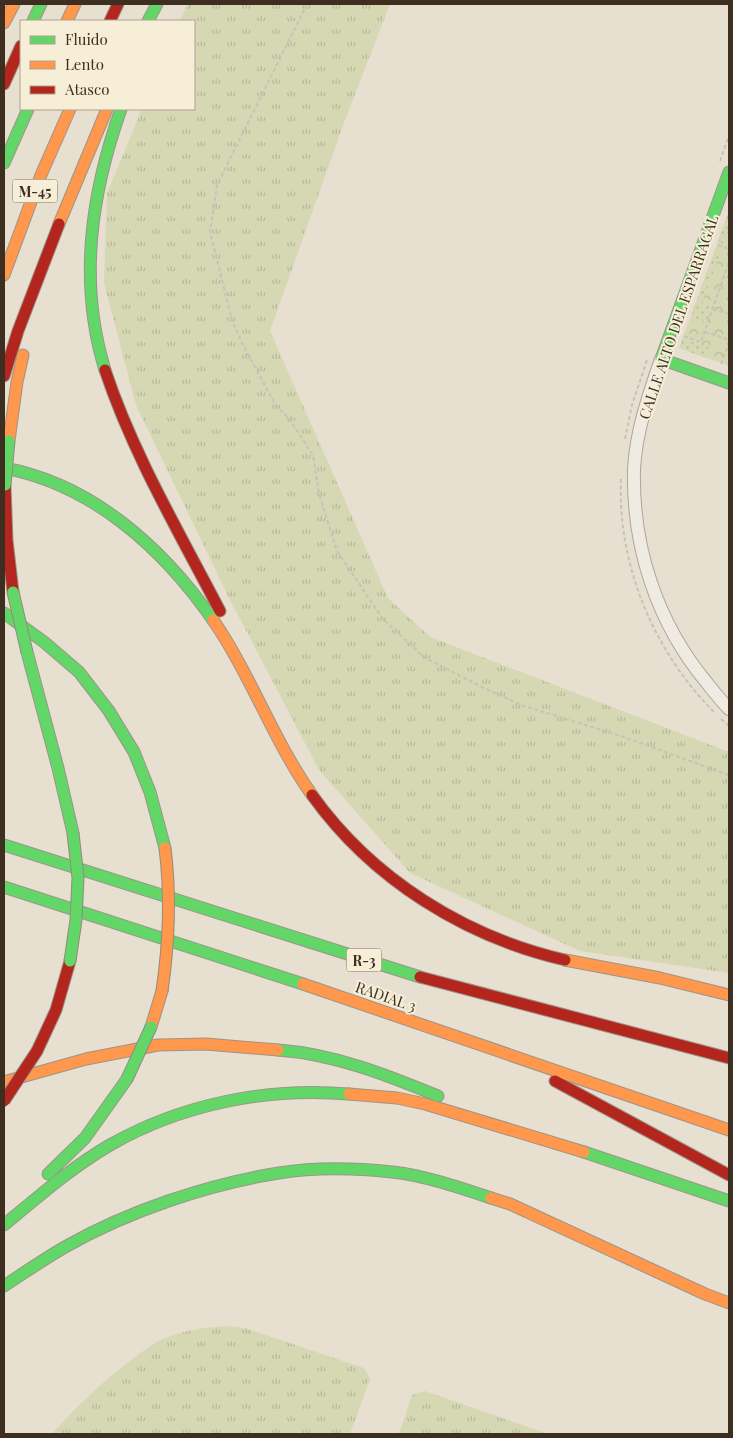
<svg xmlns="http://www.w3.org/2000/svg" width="733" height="1438" font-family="'Playfair Display',serif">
<defs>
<pattern id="grass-tufts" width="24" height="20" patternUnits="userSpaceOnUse" patternTransform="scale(1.25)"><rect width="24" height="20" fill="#d6d7b3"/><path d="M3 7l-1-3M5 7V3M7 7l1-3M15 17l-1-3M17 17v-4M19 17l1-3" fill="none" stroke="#b9b99a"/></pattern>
<pattern id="park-crowns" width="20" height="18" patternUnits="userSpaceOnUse" patternTransform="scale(1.25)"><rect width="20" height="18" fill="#d6d7b3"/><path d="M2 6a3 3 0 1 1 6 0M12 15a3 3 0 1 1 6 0" fill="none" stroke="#b9b99a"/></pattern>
<pattern id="garden-dots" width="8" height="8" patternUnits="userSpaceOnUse" patternTransform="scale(1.25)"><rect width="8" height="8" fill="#d6d7b3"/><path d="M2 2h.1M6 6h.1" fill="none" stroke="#b9b99a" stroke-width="1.8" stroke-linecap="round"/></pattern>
</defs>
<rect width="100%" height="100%" fill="#e7e0d1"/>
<path fill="url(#grass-tufts)" d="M188,4H390L345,120L270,331L388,598L430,637L729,752V973L580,951L410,873L319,770L228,596L136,405L104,283L107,193L142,109H194V21H179Z
M226,1326L245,1328L364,1368L370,1379L350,1434H52C76,1407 102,1382 131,1360C141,1353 151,1344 163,1339C183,1330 204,1328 226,1326Z
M425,1391L548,1434H399L412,1395Z"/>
<path fill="url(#park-crowns)" d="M729,211V366L679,348Z"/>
<path fill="url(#garden-dots)" d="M729,211V227L724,242L718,240Z
M716,249L721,251L702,303L712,307L707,322L691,317Z
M683,339L710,348L706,358L679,348Z"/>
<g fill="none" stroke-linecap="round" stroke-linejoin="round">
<defs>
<path id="street" d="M661,359C649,394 636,431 634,469C632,547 657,623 707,683C714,692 721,701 729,709"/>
<path id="fast" d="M33,21L41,4
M148,21L157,4
M4,163L28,109
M729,172L661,359L729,383
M105,370C78,282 91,194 121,109
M4,468C92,484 163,548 213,620
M4,613L44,642L79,672L109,711L134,752L150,792L165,848
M27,652L58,768L73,833
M4,845L420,977
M4,887L303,984
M278,1050C334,1054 387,1075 438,1096
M584,1152L729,1201
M48,1174L85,1138L127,1079
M4,1225C38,1197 72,1167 110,1145C182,1104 267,1087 349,1094
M4,1286C24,1273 44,1259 65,1247C126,1212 208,1184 279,1173C316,1167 355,1168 392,1172C423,1175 461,1188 491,1198"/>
<path id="slow" d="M67,21L75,4
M4,23L14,4
M59,224L107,109
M4,275L41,175L70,109
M9,441L17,382L23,355
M213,620C251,675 273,740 312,795
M565,960L660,978L729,995
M303,984L729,1130
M151,1027L162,991
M7,1081L86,1059L158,1045L206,1044L278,1050
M349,1094L397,1098L425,1104L584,1152
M491,1198L510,1204L705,1294L729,1303"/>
<path id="jam" d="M110,21L118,4
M4,84L21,46
M105,370C133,454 179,532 220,611
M4,376L18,331L59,224
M5,485L7,540L13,592
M312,795C372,879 465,937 565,960
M420,977L729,1058
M37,1051L56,1010L70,961
M555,1081L729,1175"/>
</defs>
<use href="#street" stroke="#ada599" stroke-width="14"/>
<use href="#fast" stroke="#9c958a" stroke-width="13"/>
<use href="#slow" stroke="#9c958a" stroke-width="13"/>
<use href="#jam" stroke="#9c958a" stroke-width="13"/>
<path stroke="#c8c2b9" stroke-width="2" stroke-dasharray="4 2.5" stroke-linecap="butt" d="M307,4L217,185L210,232L232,320L242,343L275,404L290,420L313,455L319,494L337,551L383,619L425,658L484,688L521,705L621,736L729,775
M720,161L729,135
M718,245L729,249
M713,309L729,314
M705,332L729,340
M684,336L701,342L729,262
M721,364L729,343
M625,439L632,405L647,360
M621,479C617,564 654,652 714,712
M721,719L729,726"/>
<use href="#street" stroke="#efebe3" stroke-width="12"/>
<use href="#fast" stroke="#63d668" stroke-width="11"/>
<use href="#slow" stroke="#ff974d" stroke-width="11"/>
<use href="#jam" stroke="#b3261e" stroke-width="11"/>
<defs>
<path id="fast-bridge" d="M5,485L9,441
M13,592L27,652
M70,961L76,920L78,878L73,833
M127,1079L151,1027"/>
<path id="slow-bridge" d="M162,991C169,943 171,896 165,848"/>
<path id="jam-bridge" d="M4,1101L37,1051"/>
</defs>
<use href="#fast-bridge" stroke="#928b80" stroke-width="13" stroke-linecap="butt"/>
<use href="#slow-bridge" stroke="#928b80" stroke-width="13" stroke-linecap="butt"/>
<use href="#jam-bridge" stroke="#928b80" stroke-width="13" stroke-linecap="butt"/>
<use href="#fast-bridge" stroke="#63d668" stroke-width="11"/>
<use href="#slow-bridge" stroke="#ff974d" stroke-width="11"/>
<use href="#jam-bridge" stroke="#b3261e" stroke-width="11"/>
</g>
<g text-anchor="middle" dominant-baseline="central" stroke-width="4" stroke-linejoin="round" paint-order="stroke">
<g fill="#f7eed8" stroke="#756857" stroke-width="1">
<rect x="12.5" y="179.5" width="45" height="23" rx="4"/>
<rect x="346.5" y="948.5" width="35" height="23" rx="4"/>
</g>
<g font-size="14" font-weight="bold" fill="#3d2e20">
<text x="35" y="191">M-45</text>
<text x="364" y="960">R-3</text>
</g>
<g font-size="15" fill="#3d2e20" stroke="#f7eed8">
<text transform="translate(678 317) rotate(-71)">CALLE ALTO DEL ESPARRAGAL</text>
<text transform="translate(386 996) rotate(19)">RADIAL 3</text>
</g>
</g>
<rect width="733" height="1438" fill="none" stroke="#3d2e20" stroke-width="10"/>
<rect x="20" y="20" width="175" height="90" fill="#f7eed8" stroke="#ada18e"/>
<rect x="30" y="36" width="25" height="8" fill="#63d668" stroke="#ada18e"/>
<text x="65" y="45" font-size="15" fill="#3d2e20">Fluido</text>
<rect x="30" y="61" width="25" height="8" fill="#ff974d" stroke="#ada18e"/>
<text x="65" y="70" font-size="15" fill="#3d2e20">Lento</text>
<rect x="30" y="86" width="25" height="8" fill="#b3261e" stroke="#ada18e"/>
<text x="65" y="95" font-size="15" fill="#3d2e20">Atasco</text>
</svg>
